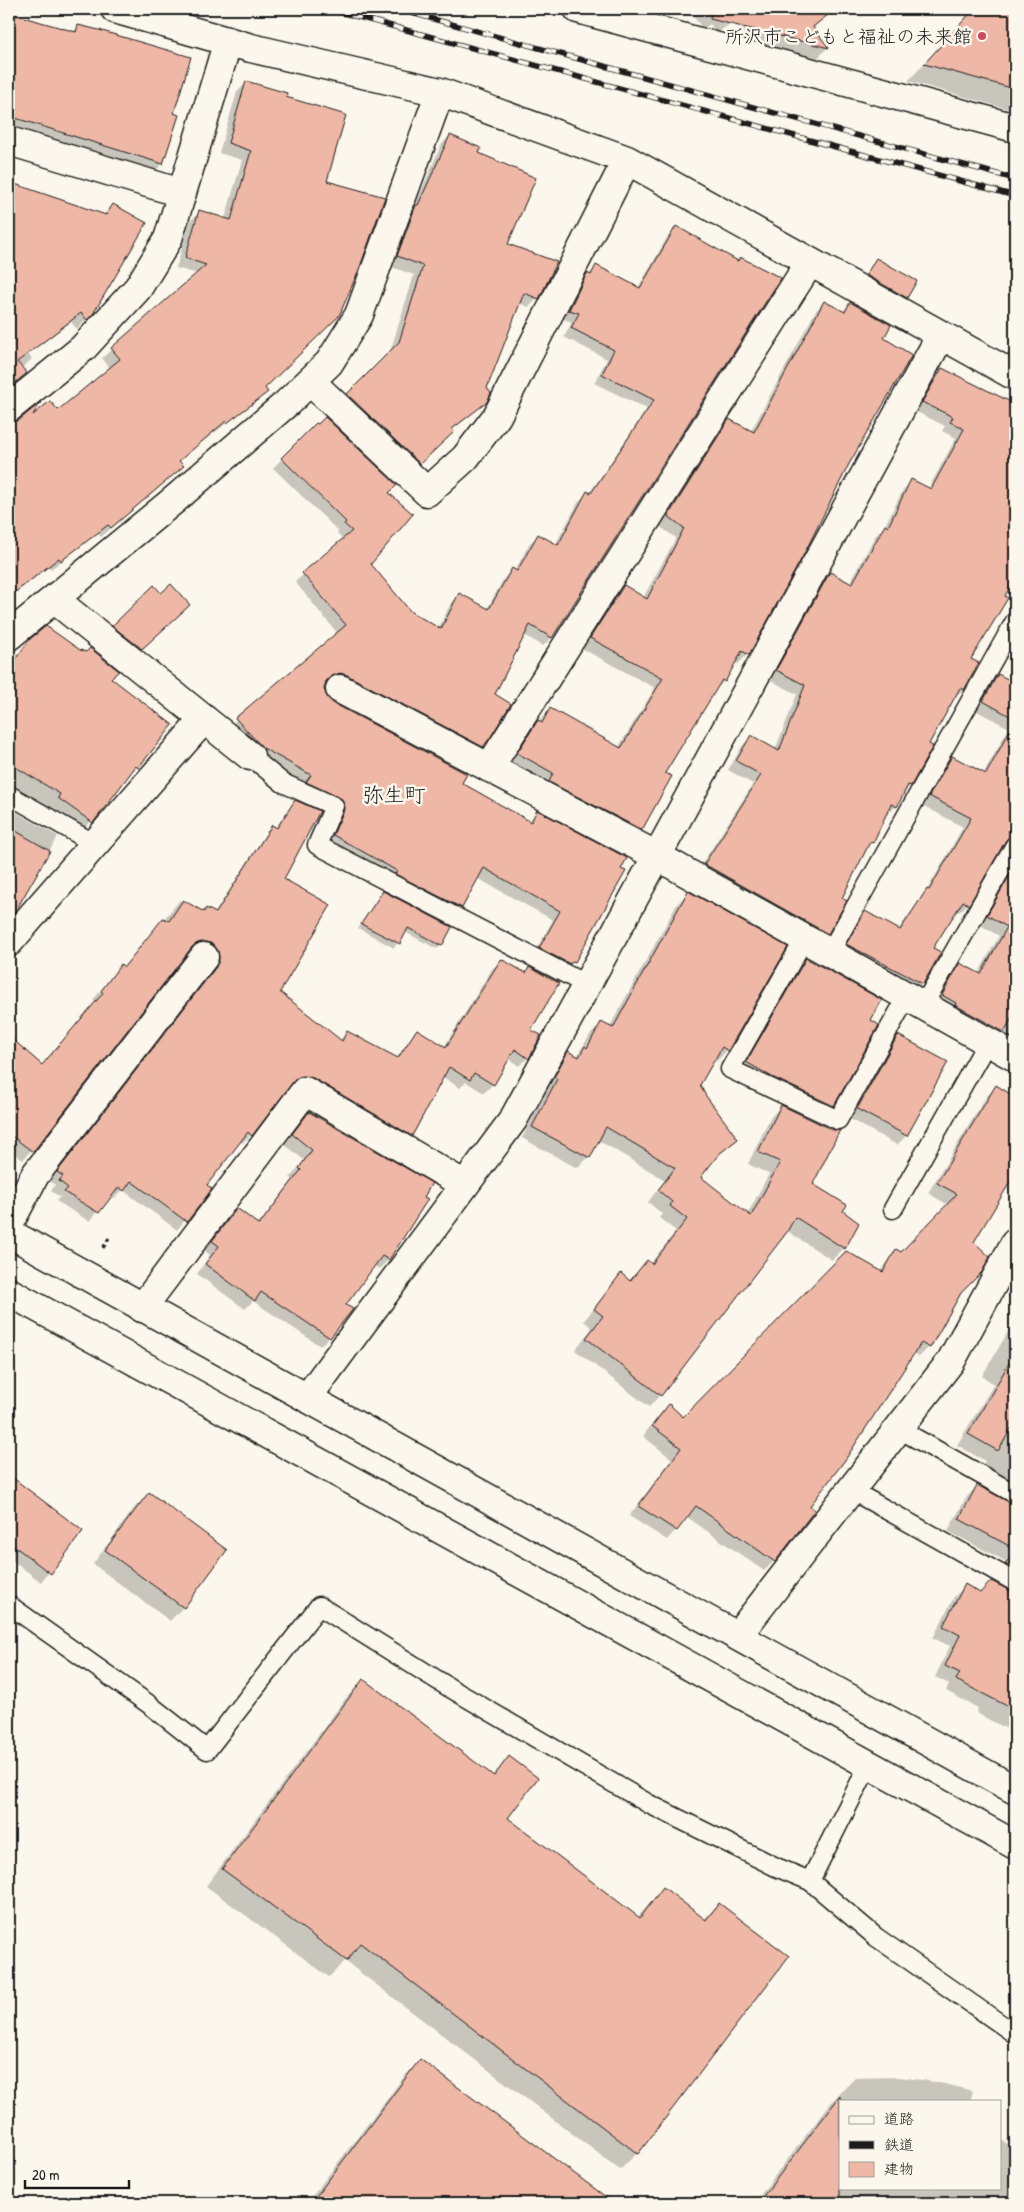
<svg xmlns="http://www.w3.org/2000/svg" width="1024" height="2212" font-family="'Patrick Hand','Klee One',sans-serif">
<rect width="100%" height="100%" fill="#fbf7ec"/>
<filter id="ink" filterUnits="userSpaceOnUse"><feTurbulence type="fractalNoise" baseFrequency=".02" numOctaves="2"/><feDisplacementMap in="SourceGraphic" scale="10" xChannelSelector="R" yChannelSelector="G"/><feConvolveMatrix kernelMatrix="1 2 1 2 8 2 1 2 1" color-interpolation-filters="sRGB"/></filter>
<g filter="url(#ink)">
<path fill="#0003" d="M624,9H674L662,18Z
M687,9H836L812,28L827,48L815,61L754,46L734,21L717,33L710,24L703,29Z
M974,9H1015V111L908,81Z
M9,15L73,32L79,27L172,114L177,116L162,164L154,173L9,127Z
M247,82L286,94L263,388L266,392L178,461L173,475L101,537L98,533L51,569L49,567L9,598V449L110,368L102,358L198,274L176,268L190,221L200,212L225,219L242,160L219,153L237,92Z
M450,136L477,154L507,245L538,298L529,307L518,303L485,388L486,401L451,431L444,441L410,472L339,404L390,352L414,275L389,266L441,145Z
M9,183L103,215L113,205L145,224L86,320L77,329L71,322L28,354L32,359L9,379Z
M677,228L736,262L740,258L552,637L543,646L524,635L493,695L482,746L473,754L330,682L325,683L323,689L325,698L332,704L460,783L528,822L537,812L574,961L565,970L532,957L553,920L477,878L461,908L453,916L325,844L336,819L303,784L254,756L228,727L338,634L295,582L344,540L337,533L338,531L273,468L316,424L387,494L370,564L410,613L438,629L451,603L460,595L487,609L504,578L512,570L515,571L529,544L538,536L555,545L579,501L587,493L589,494L647,409L594,383L607,359L564,337L572,322L561,318L579,283L597,267L638,288L668,236Z
M876,259L906,297L902,301L862,280Z
M824,302L842,312L850,304L882,338L848,463L802,555L748,654L738,664L734,662L724,681L714,691L664,773L670,777L641,830L631,839L508,763L528,731L550,710L618,748L655,688L581,648L614,596L624,587L643,598L676,538L659,526L720,430L729,420L751,431L815,312Z
M942,369L1015,406V575L969,659L977,664L963,690L953,698L927,744L910,785L896,806L887,815L885,814L872,842L865,849L840,899L827,933L818,942L696,873L753,784L728,770L743,745L751,737L775,750L797,694L768,679L821,582L830,573L849,584L876,535L884,527L903,490L912,481L928,489L956,438L942,431L945,426L915,411L931,381Z
M154,587L179,614L132,658L104,636Z
M31,640L110,678L137,767L127,775L83,831L9,797V666Z
M998,675L1015,685V848L1011,844H1002L968,904L959,912L955,910L931,948L940,953L922,984L913,992L839,953L857,921L865,912L898,930L926,892L963,827L922,805L943,766L952,757L983,774L1009,728L975,710L989,684Z
M295,801L282,879L279,992L340,1040L347,1033L396,1059L417,1030L444,1047L492,969L501,961L524,973L529,968L528,1058L519,1066L508,1058L493,1084L484,1093L466,1082L460,1088L443,1077L411,1135L403,1144L296,1083L290,1085L251,1135L242,1143L240,1141L205,1186L210,1189L177,1230L123,1190L114,1198L111,1196L89,1221L56,1201L60,1197L51,1191L55,1185L50,1181L208,977L211,969L196,950L186,952L23,1160L9,1149V1037L41,1066L96,1002L93,1000L113,975L121,966L123,968L180,900L203,913L207,909L214,914L264,836L272,827L275,828Z
M9,808L58,836L20,902L9,911Z
M1015,861V1051L934,1004L951,973L960,964L978,974L999,936L979,924Z
M688,893L727,1050L716,1062L713,1060L699,1085L705,1097L737,1139L712,1160L699,1177L747,1215L769,1174L748,1164L770,1118L781,1106L812,1184L841,1212L857,1223L844,1248L832,1260L787,1231L660,1395L649,1407L575,1350L592,1328L584,1321L610,1287L621,1275L629,1281L647,1262L650,1264L676,1231L659,1218L662,1214L648,1202L665,1180L598,1140L589,1157L577,1168L522,1138L546,1091L543,1089L557,1064L569,1053L576,1057L590,1035L601,1024L609,1028L677,904Z
M379,897L441,945L437,949L405,932L394,948L358,928Z
M806,959L870,1021L878,1025L833,1105L824,1114L739,1070L798,967Z
M898,1036L946,1063L906,1136L897,1145L848,1118L889,1046Z
M996,1087L1015,1098V1172L972,1242L929,1347L919,1357L913,1353L808,1507L813,1510L774,1561L764,1571L687,1517L667,1540L629,1516L672,1459L643,1436L659,1415L669,1405L683,1418L880,1272L896,1251L901,1254L948,1205L928,1193L986,1097Z
M309,1113L426,1200L388,1260L379,1269L373,1265L345,1305L329,1337L320,1346L253,1301L245,1309L197,1274L210,1255L204,1250L237,1210L258,1225L293,1179L290,1178L304,1160L284,1144Z
M1015,1320V1733L976,1713L978,1708L946,1691L949,1684L935,1677L950,1646L933,1638L954,1597L965,1586L980,1594L1014,1593L1010,1584L995,1576L1007,1562L948,1531L966,1498L977,1486L1015,1506L1009,1496L977,1478L985,1461L957,1445L994,1384L982,1376Z
M13,1480L81,1531L41,1582L9,1558V1485Z
M149,1494L225,1550L183,1607L170,1621L93,1564L135,1507Z
M363,1681L492,1776L509,1758L506,1818L637,1918L663,1888L704,1919L719,1904L787,1956L637,2153L620,2170L345,1961L329,1977L206,1886L346,1698Z
M420,2061L612,2203H307L403,2078Z
M899,2077L936,2082L973,2091L970,2101H840V2188H1000V2139L1015,2149V2203H754L833,2100L855,2078Z"/>
<path fill="#efb7a5" stroke="#1c1c1c" d="M711,9H835L813,27L829,48L710,19Z
M974,9H1015V89L924,64Z
M9,13L76,32L78,25L99,30L191,57L174,113L179,115L163,164L9,116Z
M246,81L287,93L286,97L346,115L327,181L385,197L360,267L339,316L265,388L268,392L227,423L226,421L179,461L184,466L111,528L108,525L61,561L59,558L9,597V423L19,420L41,402L33,415L50,401L58,410L120,359L111,348L206,265L185,258L199,210L231,220L251,151L228,143Z
M450,135L481,148L479,153L536,178L508,244L557,262L539,299L524,293L487,388L491,393L487,402L452,429L454,432L420,464L347,394L399,342L423,266L397,256L416,205H418Z
M9,182L106,215L113,204L147,223L93,314L87,320L81,313L17,362L27,373L9,388Z
M676,226L738,261L740,257L781,278L552,638L530,625L495,694L511,704L490,738L483,747L347,675L340,673L332,676L326,681L324,689L327,697L333,703L467,774L462,783L531,822L537,810L627,858L621,869L626,871L575,962L572,961L570,964L539,948L560,911L484,868L462,908L395,874L397,871L333,835L344,810L342,799L306,782L311,775L263,748L235,718L346,625L302,573L352,531L344,524L346,522L281,458L316,423L318,424L325,417L397,485L389,493L413,514L371,564L411,612L441,629L459,593L489,609L512,568L517,571L538,534L558,545L587,491L591,493L654,400L602,374L614,350L571,328L579,313L569,310L587,273L591,275L596,265L640,288Z
M876,258L917,281L907,298L866,275Z
M824,301L845,312L850,302L891,325L884,338L912,355L849,464L803,556L749,655L742,651L725,682L722,680L665,773L672,776L642,830L549,782L553,773L517,753L538,720L542,723L550,708L621,748L663,678L590,638L624,585L647,599L684,528L668,516L729,419L754,432Z
M942,368L1015,404V578L1005,596L1008,598L971,659L979,663L964,690L960,688L929,744L933,746L911,786L908,785L897,807L891,804L873,843L870,842L842,898L847,901L828,934L704,864L761,775L736,761L751,735L779,751L805,685L776,670L830,572L852,584L885,525L888,527L911,479L931,489L964,429L950,422L953,417L922,402Z
M171,584L190,605L142,649L112,626L154,585L161,593Z
M46,626L80,650L86,652L90,648L119,671L111,678L173,725L138,768L136,766L93,823L58,798L60,794L9,763V668L30,639Z
M998,674L1015,683V719L983,701Z
M1015,721V834L1006,840L969,905L963,901L933,948L941,952L923,984L846,944L865,911L900,930L927,889L929,890L971,818L929,796L952,756L986,774Z
M295,800L320,811L284,879L331,905L280,992L342,1041L347,1031L398,1058L417,1029L446,1047L501,959L526,973L529,967L559,983L531,1030L541,1035L529,1059L515,1049L494,1085L474,1073L470,1080L449,1067L412,1136L313,1078L299,1077L293,1082L252,1136L248,1132L207,1185L212,1189L187,1222L131,1181L124,1191L119,1187L99,1213L64,1192L68,1188L59,1181L63,1176L57,1172L216,967L219,959L218,951L213,944L206,942L198,943L192,947L33,1152L9,1134V1036L42,1065L103,993L101,991L121,964L124,967L163,918L169,921L183,900L204,912L206,908L216,913L272,825L277,828Z
M9,827L50,851L16,910L9,919Z
M1015,866V1012L1004,1032L955,1005L956,1003L942,995L960,963L981,974L1007,927L987,915Z
M383,891L452,927L442,946L408,928L400,944L361,924Z
M688,891L788,947L728,1051L722,1047L700,1085L706,1096L738,1139L719,1154L701,1177L751,1216L780,1162L758,1152L781,1105L833,1130H840L813,1184L847,1205L843,1211L859,1223L845,1249L795,1217L787,1232L661,1396L586,1338L603,1316L594,1309L621,1273L630,1281L647,1260L652,1264L687,1219L670,1206L672,1202L658,1190L675,1168L606,1127L590,1158L532,1127L557,1079L554,1077L568,1051L579,1057L585,1046L587,1048L601,1022L613,1028Z
M806,958L882,1000L871,1020L879,1025L834,1106L772,1077L746,1062Z
M898,1035L948,1062L907,1136L857,1109Z
M996,1085L1015,1097V1174L974,1242L990,1257L982,1272L961,1293L930,1348L921,1343L845,1460L810,1506L815,1510L775,1562L696,1506L677,1531L638,1506L681,1448L652,1426L669,1404L683,1417L846,1251L883,1272L896,1249L901,1252L957,1194L937,1183Z
M309,1112L432,1183L424,1197L428,1199L389,1260L382,1256L346,1305L353,1309L330,1338L261,1292L255,1301L205,1264L219,1246L212,1241L237,1208L259,1225L301,1170L299,1168L312,1150L292,1134Z
M1015,1353V1422L998,1451L968,1434Z
M9,1475L83,1531L51,1574L9,1542Z
M977,1485L1015,1505V1549L959,1519Z
M149,1492L227,1550L184,1608L105,1550Z
M1015,1552V1570L1005,1564Z
M991,1581L1015,1593V1710L956,1680L960,1673L945,1666L960,1635L943,1626L965,1584L980,1593Z
M363,1679L494,1776L509,1756L538,1778L508,1818L640,1918L663,1887L706,1920L719,1903L789,1956L638,2154L360,1943L347,1961L222,1869Z
M420,2059L614,2203H311Z
M840,2096V2203H758Z"/>
<g fill="none" stroke-linecap="round" stroke-linejoin="round">
<defs>
<path id="service" d="M250,756L283,783L334,806L317,845L587,985
M9,795L95,844
M805,938L730,1069L838,1120L908,995
M830,952L1015,621
M924,1004L1015,845
M893,1209L988,1041
M899,1429L1015,1494
M851,1490L1015,1582
M9,1605L150,1705L207,1750L319,1606L450,1688L649,1804L776,1867L810,1881L876,1937L1015,2034
M810,1881L869,1764"/>
<path id="minor" d="M115,9L251,48L440,92L627,160L1015,376
M578,9L1015,128
M9,141L181,193
M310,381L427,492L465,458L497,416L627,160
M9,408L83,348L138,288L168,239L228,41
M54,599L250,756
M9,636L174,500L287,403L329,363L359,315L440,92
M340,689L657,856L1015,1057
M489,768L810,262
M9,942L204,719
M9,1224L35,1175L204,957
M142,1308L305,1091L465,1185
M307,1398L513,1120L941,335
M738,1635L951,1361L1015,1243"/>
<path id="tertiary" d="M9,1233L1015,1790
M9,1292L1015,1845"/>
</defs>
<use href="#service" stroke="#1c1c1c" stroke-width="21"/>
<use href="#minor" stroke="#1c1c1c" stroke-width="31"/>
<use href="#tertiary" stroke="#1c1c1c" stroke-width="31"/>
<path stroke="#1c1c1c" stroke-width="3" stroke-dasharray="4 4" stroke-linecap="butt" d="M103,1248L109,1238"/>
<use href="#service" stroke="#fbf7ec" stroke-width="18"/>
<use href="#minor" stroke="#fbf7ec" stroke-width="28"/>
<use href="#tertiary" stroke="#fbf7ec" stroke-width="28"/>
<defs>
<path id="rail" d="M329,9L1015,196
M397,9L1015,179"/>
</defs>
<use href="#rail" stroke="#1c1c1c" stroke-width="5.5"/>
<use href="#rail" stroke="#fbf7ec" stroke-width="4" stroke-dasharray="11" stroke-linecap="butt"/>
</g>
</g>
<circle fill="#d1495b" stroke="#fbf7ec" stroke-width="2" cx="982" cy="36" r="5"/>
<g text-anchor="middle" dominant-baseline="central" stroke-width="5" stroke-linejoin="round" paint-order="stroke">
<g font-size="19" fill="#1c1c1c" stroke="#fbf7ec" text-anchor="end">
<text x="972" y="36">所沢市こどもと福祉の未来館</text>
</g>
<g font-size="21" fill="#1c1c1c" stroke="#fbf7ec">
<text x="394" y="794">弥生町</text>
</g>
</g>
<rect width="1024" height="2212" fill="none" stroke="#fbf7ec" stroke-width="30"/>
<rect x="15" y="15" width="994" height="2182" fill="none" stroke="#1c1c1c" stroke-width="2" filter="url(#ink)"/>
<rect x="839" y="2100" width="162" height="90" fill="#fbf7ec" stroke="#a29f99"/>
<rect x="849" y="2116" width="25" height="8" fill="#fbf7ec" stroke="#a29f99"/>
<text x="884" y="2124" font-size="15" fill="#1c1c1c">道路</text>
<rect x="849" y="2141" width="25" height="8" fill="#1c1c1c" stroke="#a29f99"/>
<text x="884" y="2150" font-size="15" fill="#1c1c1c">鉄道</text>
<rect x="849" y="2162" width="25" height="15" fill="#efb7a5" stroke="#a29f99"/>
<text x="884" y="2174" font-size="15" fill="#1c1c1c">建物</text>
<path d="M25 2180v8h104v-8" fill="none" stroke="#1c1c1c" stroke-width="2.5"/>
<text x="32" y="2180" font-size="15" fill="#1c1c1c" stroke="#fbf7ec" stroke-width="4" paint-order="stroke">20 m</text>
</svg>
